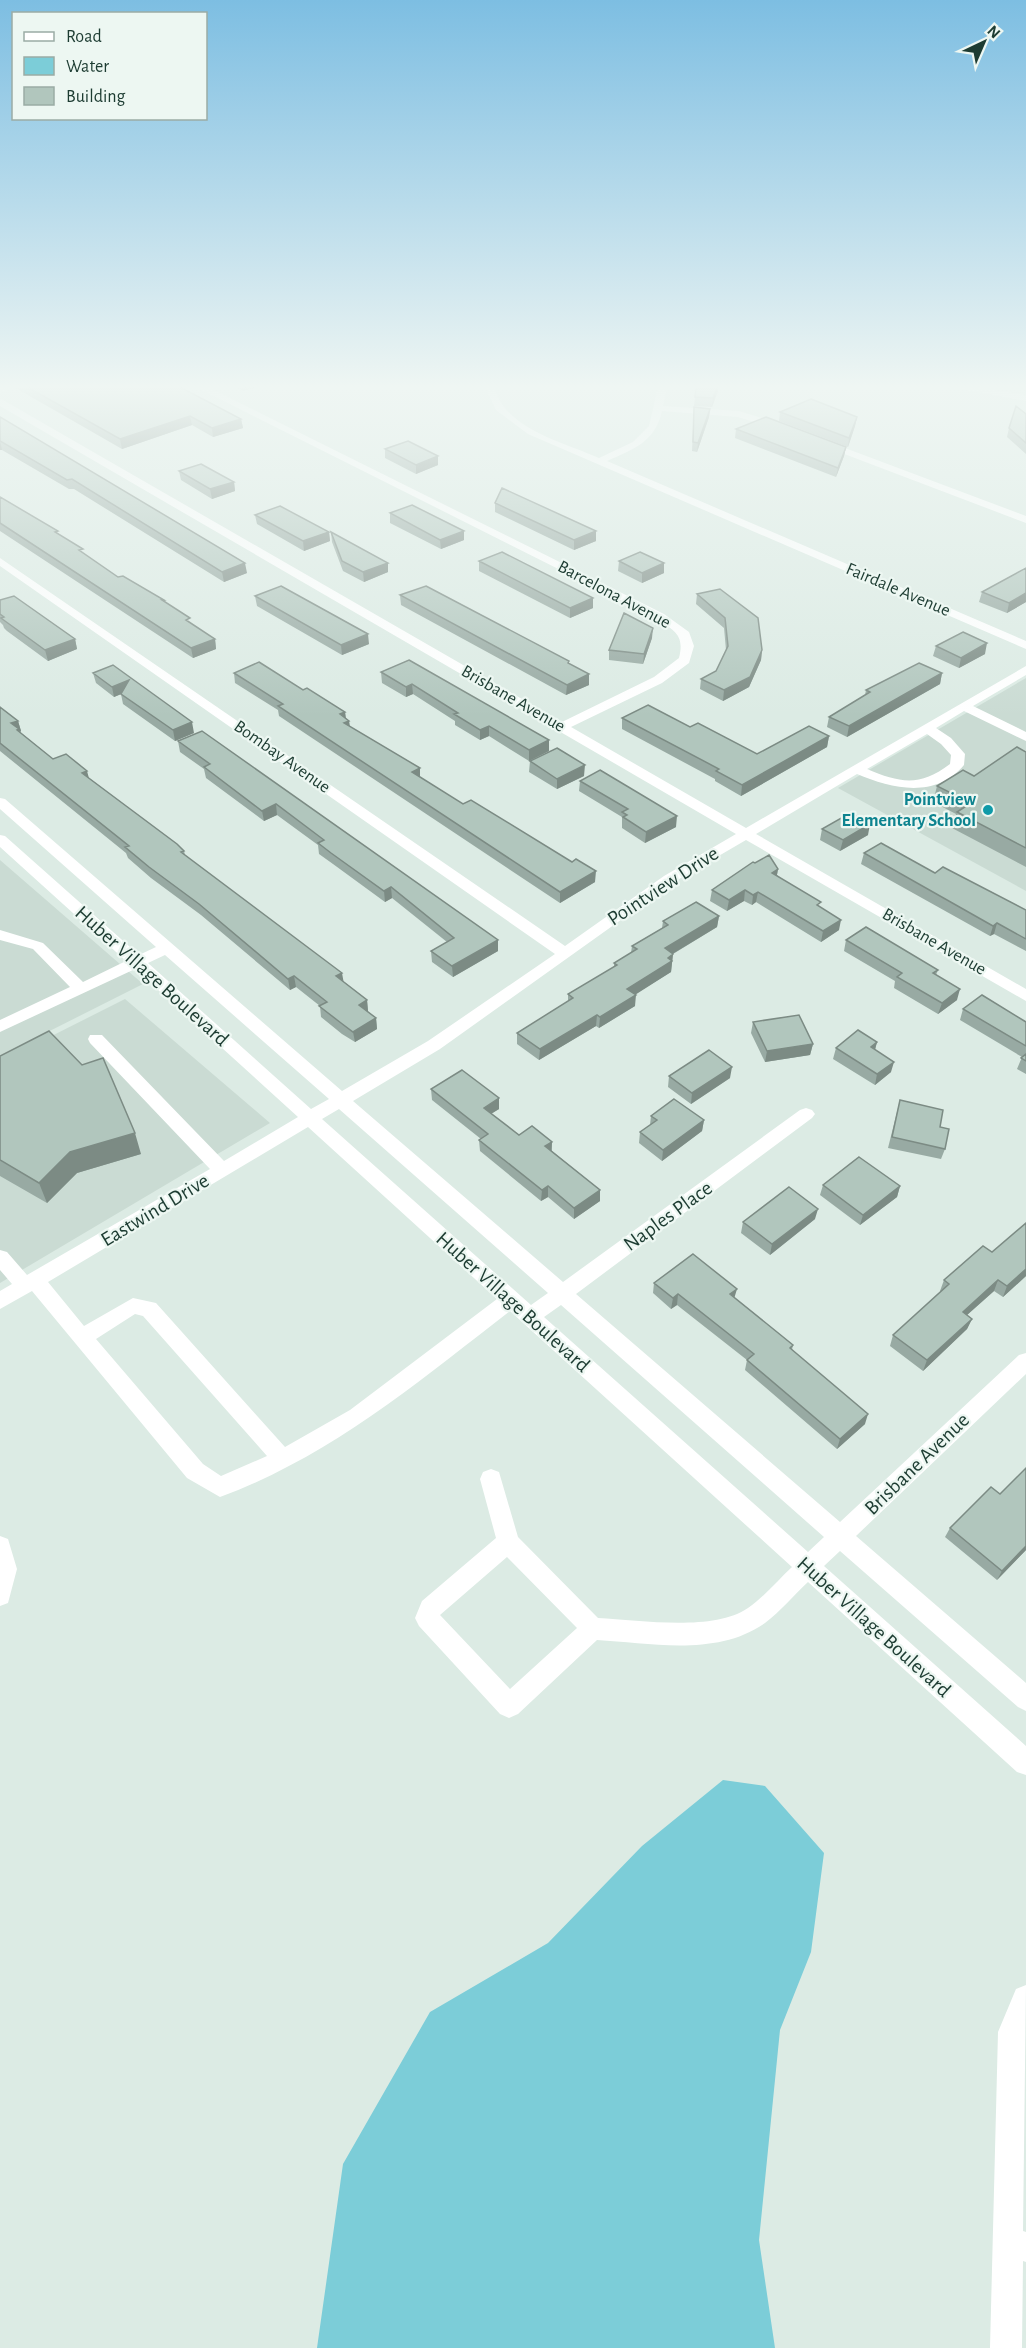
<svg xmlns="http://www.w3.org/2000/svg" width="1026" height="2348" font-family="'Alegreya Sans',sans-serif">
<rect width="100%" height="100%" fill="#dcebe4"/>
<path fill="#cadbd3" d="M1026,678V891L838,788Z
M0,860L143,984L0,1056Z
M125,999L270,1123L0,1283V1062Z"/>
<path fill="#7ccdd8" d="M723,1780L765,1786L824,1853L811,1952L780,2030L759,2240L775,2348H317L343,2164L430,2012L548,1943L642,1846Z"/>
<g fill="none" stroke-linecap="round" stroke-linejoin="round">
<path fill="#fff" fill-rule="evenodd" d="M0,387H12L0,393Z
M196,387H208L664,614L689,632L694,646L689,663L662,683L571,727L746,828L1026,666V675L973,706L1026,732V741L964,711L936,728L951,738L965,754L964,765C936,799 892,789 857,774L756,834L1026,989V1001L746,840L674,882L440,1049L353,1101L563,1282L800,1110L806,1108L812,1110L815,1114L812,1118L576,1294L840,1522L1019,1355L1026,1353V1374L856,1536L1026,1683V1711L1018,1707L840,1551L824,1566L1026,1746V1775L1017,1772L808,1582C794,1595 780,1612 765,1623C717,1657 651,1643 597,1640L518,1714L509,1718L500,1714L419,1626L415,1618L422,1601L496,1538L480,1479L483,1472L491,1469L499,1472L518,1537L598,1618C640,1620 713,1632 748,1608C764,1597 778,1580 792,1567L510,1311C418,1382 331,1456 220,1497L187,1478L32,1291L0,1309V1291L12,1284L0,1270V1250L7,1252L27,1275L210,1169L90,1043L88,1039L90,1035H102L224,1161L298,1117L135,969L0,1032V1020L70,987L33,949L0,940V930L43,943L83,982L126,961L0,847V835L5,836L139,955L156,947L0,809V798L5,799L342,1091L428,1041L555,954L0,566V558L565,946L664,876L736,834L0,406V399L3,400L562,722L654,677L679,658C685,634 674,631 656,618ZM927,734L941,744L951,755L950,764C920,787 900,783 867,769ZM165,955L329,1099L311,1109L148,963ZM339,1109L548,1293L531,1305L322,1119ZM308,1127L497,1299L350,1410L285,1447L156,1303L133,1298L84,1326L48,1282ZM561,1305L824,1537L808,1552L544,1317ZM135,1314L143,1316L267,1456L221,1476L203,1464L96,1339ZM507,1557L577,1628L510,1689L440,1615Z
M485,387H494C505,429 563,442 599,458L633,442L649,426L658,387H667L663,406L739,411L787,426L789,428L784,431L738,417L662,411C655,442 634,449 607,461L1026,641V649L528,434L496,410Z
M950,387H974L1026,395V401Z
M821,439L1026,516V523L818,444L816,442Z
M0,1536L8,1539L17,1569L8,1603L0,1606Z
M1026,1985L1023,2231L1026,2232V2262L1023,2261L1022,2348H990L998,2032L1016,1989Z"/>
</g>
<path fill="#98aaa3" d="M14,387H180L241,419L243,428L213,437L192,425L122,449Z
M235,387H257L243,391Z
M696,387H718L712,407L694,406Z
M694,407L710,409L709,417L697,452L692,451Z
M780,412L857,417L855,426L848,447L779,421Z
M1026,414V454L1007,437L1009,428Z
M0,417L247,573L224,582L74,489H69L2,450H0Z
M736,429L846,447L844,456L836,477L735,438Z
M385,449L438,456V465L416,474L385,458Z
M179,471L234,482L235,491L212,499L181,480Z
M0,497L59,534L83,553L118,577L165,602L191,624L215,639L216,649L193,658L0,531Z
M495,503L596,541L574,550L495,512Z
M390,513L464,540L441,549L390,523Z
M255,515L329,532L330,541L304,551L257,524Z
M331,532L388,572L364,582L343,571L332,542Z
M479,561L593,598V608L570,618L479,571Z
M619,561L664,573L642,583L618,571Z
M1026,568V602L1007,613L979,602L982,592Z
M697,594L762,650L761,660L749,687L723,701L700,689L701,679L716,671L726,650L724,628L696,604Z
M400,595L569,664L589,685L566,695L401,605Z
M255,596L369,644L342,655L257,606Z
M0,600L75,639L77,649L48,661L7,631L4,628L3,625L0,622Z
M652,638L643,664L609,660V650Z
M936,646L985,654L959,668L933,656Z
M409,660L549,751L529,761L489,736L480,740L455,725V721L413,694L406,697L382,683L381,672Z
M93,673L194,733L175,741L123,704L121,694L114,697L96,683Z
M234,673L303,690L345,712L346,718L349,721L350,727L420,768V777L463,804L595,882L560,903L279,716L278,710L235,683Z
M942,673L940,684L847,737L827,727L829,717L865,695L866,690Z
M0,707L18,721L21,731L20,732L53,759L89,778L184,851L185,855L367,1000L368,1011L367,1012L376,1018L377,1029L355,1042L342,1034L321,1017L320,1006L296,987L290,990L201,915L151,878L128,858L126,853L0,751Z
M622,718L690,727L757,754L829,736L827,747L741,796L715,781V779L622,729Z
M178,741L498,940V951L453,977L432,962L431,951L447,942L392,898L385,902L333,864L319,854L318,845L277,815L264,821L206,778L204,769L180,752Z
M1026,752V867L952,828L956,814L933,802L937,786L974,776Z
M530,761L584,776L557,789L529,772Z
M580,781L676,827L645,843L622,828V817L579,791Z
M822,829L868,835L840,851L820,840Z
M864,853L1026,910V951L994,934L990,936L861,864Z
M755,863L778,869L777,875L820,907L839,930L821,942L756,902L752,905L744,901L727,911L710,901L712,890Z
M719,916L717,927L673,954L671,972L635,994V1006L599,1028L596,1026L539,1060L517,1044V1033L568,1001V994L614,967V963L631,953L632,946L662,928L663,921Z
M846,940L938,970L936,975L957,1000L938,1014L894,988L895,981L844,951Z
M963,1009L1026,1022V1074L1017,1069L1022,1057L960,1020Z
M753,1022L813,1044L810,1055L765,1062L751,1033Z
M877,1042L875,1050L891,1072L875,1085L833,1059L836,1048Z
M0,1056L141,1154L77,1173L47,1203L0,1176Z
M669,1076L730,1078L691,1104L668,1087Z
M431,1089L499,1109L491,1114L519,1135L552,1142V1151L600,1190V1201L574,1219L548,1197L541,1201L480,1151L479,1140L481,1139L432,1100Z
M900,1100L940,1127L945,1149L941,1159L888,1148Z
M651,1116L704,1120L702,1131L662,1161L639,1143L640,1132L650,1125Z
M823,1185L900,1186L897,1197L860,1225L820,1195Z
M815,1219L770,1255L741,1233L743,1222Z
M992,1252L1026,1276L1003,1297L994,1291L967,1315L972,1319L967,1329L923,1371L890,1346L893,1335L941,1292L940,1291L944,1280Z
M654,1283L735,1298L793,1345L792,1350L865,1424L837,1449L745,1370L747,1360L677,1305L671,1309L653,1293Z
M1026,1468V1550L997,1580L945,1537L950,1528L1000,1494Z"/>
<path fill="#7c8b84" d="M243,387H257L243,391Z
M717,387H718V391L712,407L713,398Z
M710,409L709,417L697,452L698,443Z
M190,416L192,425L122,449L120,439Z
M857,417L855,426L848,447L849,438Z
M241,419L243,428L213,437L212,428Z
M0,441L2,450H0Z
M846,447L844,456L836,477L838,468Z
M438,456V465L416,474V465Z
M234,482L235,491L212,499L210,489Z
M464,531V540L441,549L440,540Z
M596,531V541L574,550V540Z
M329,532L330,541L304,551L303,541Z
M245,563L247,573L224,582L222,572Z
M388,563V572L364,582L363,572Z
M664,563V573L642,583V573Z
M1026,593V602L1007,613L1009,603Z
M593,598V608L570,618V608Z
M653,628L652,638L643,664L644,654Z
M368,634L369,644L342,655L341,645Z
M75,639L77,649L48,661L45,650Z
M215,639L216,649L193,658L191,648Z
M987,643L985,654L959,668L961,658Z
M762,650L761,660L749,687L723,701L724,690Z
M942,673L940,684L847,737L849,726Z
M589,674V685L566,695L567,685Z
M129,680L131,690L114,697L112,687Z
M412,684L413,694L406,697V687Z
M345,712L346,722L349,721L350,731L345,734L340,714Z
M18,721L21,731L20,732L22,739L11,723Z
M192,722L194,733L175,741L173,730Z
M489,726V736L480,740V730Z
M829,736L827,747L741,796L742,785Z
M549,740V751L529,761V750Z
M585,765L584,776L557,789V779Z
M420,768V779L412,772Z
M87,771L90,782L82,773Z
M276,804L277,815L264,821L262,811Z
M677,816L676,827L645,843L646,832Z
M870,824L868,835L840,851L843,840Z
M778,869L776,880L772,873Z
M596,871L595,882L560,903V892Z
M391,887L392,898L385,902L384,891Z
M745,890L744,901L727,911L729,900Z
M758,892L756,902L752,905L753,895Z
M719,916L717,927L664,959L665,948Z
M841,920L839,930L821,942L823,931Z
M997,923L994,934L990,936L993,926Z
M498,940V951L453,977L452,966Z
M673,954L671,972L627,1000V989L668,958Z
M342,973L344,984L336,976Z
M294,976L296,987L290,990L288,979Z
M960,989L957,1000L938,1014L942,1003Z
M636,995L635,1006L599,1028L600,1017Z
M367,1000L368,1011L360,1016L359,1005Z
M597,1015L596,1026L539,1060L540,1049Z
M376,1018L377,1029L355,1042L353,1032Z
M877,1042L874,1053L871,1047Z
M813,1044L810,1055L765,1062L767,1051Z
M894,1062L891,1072L875,1085L877,1074Z
M732,1067L730,1078L691,1104L692,1093Z
M499,1098V1109L484,1118V1108Z
M704,1120L702,1131L662,1161L663,1150Z
M135,1133L141,1154L77,1173L47,1203L39,1183L70,1152Z
M552,1142L551,1153L545,1146Z
M548,1186V1197L541,1201L542,1190Z
M900,1186L897,1197L860,1225L863,1215Z
M600,1190V1201L574,1219V1208Z
M818,1209L815,1219L770,1255L772,1244Z
M1026,1269V1276L1003,1297L1007,1286Z
M998,1280L994,1291L958,1323L963,1312Z
M737,1289L734,1299L730,1294Z
M678,1294L677,1305L671,1309L673,1298Z
M972,1319L967,1329L923,1371L927,1360Z
M868,1414L865,1424L837,1449L840,1439Z
M1026,1546V1550L997,1580L1002,1571Z"/>
<path fill="#b1c6bd" stroke="#7c8b84" stroke-width="1.5" d="M27,387H180L241,419L212,428L190,416L120,439Z
M696,387H717L713,398L695,397Z
M811,399L857,417L849,438L780,412Z
M1016,406L1026,414V443L1009,428Z
M694,407L710,409L698,443L693,442Z
M0,417L245,563L222,572L72,479L67,480L0,441Z
M766,417L846,447L838,468L736,429Z
M408,441L438,456L416,465L385,449Z
M201,464L234,482L210,489L179,471Z
M502,488L596,531L574,540L495,503Z
M0,497L58,531L55,532L83,549L79,550L118,577L123,576L164,600H162L190,618L186,620L215,639L191,648L0,523Z
M412,505L464,531L440,540L390,513Z
M280,506L329,532L303,541L255,515Z
M331,532L388,563L363,572L342,561Z
M502,552L593,598L570,608L479,561Z
M640,552L664,563L642,573L619,561Z
M1026,568V593L1009,603L982,592Z
M281,586L368,634L341,645L255,596Z
M426,586L569,661L568,663L589,674L567,685L400,595Z
M720,589L758,618L762,650L750,677L724,690L701,679L716,671L728,646L725,618L697,594Z
M14,596L75,639L45,650L5,621L1,618L4,617L0,614V600Z
M624,613L653,628L644,654L609,650Z
M963,632L987,643L961,658L936,646Z
M409,660L549,740L529,750L489,726L480,730L454,714L458,713L412,684L406,687L381,672Z
M259,662L303,690L307,688L345,712L340,714L349,721L344,723L420,768L412,772L463,804L471,800L572,862L576,859L596,871L560,892L278,706L283,704L234,673Z
M919,663L942,673L849,726L829,717L870,692L866,690Z
M113,665L192,722L173,730L121,694L129,680L112,687L93,673Z
M648,705L690,727L698,723L757,754L809,726L829,736L742,785L716,771L719,769L622,718Z
M0,707L18,721L11,723L19,729L17,730L53,759L66,754L87,771L82,773L177,844L184,851L181,852L342,973L336,976L367,1000L359,1005L376,1018L353,1032L341,1023L319,1006L327,1002L294,976L288,979L199,904L149,867L125,847L129,846L0,743Z
M202,731L498,940L452,966L431,951L454,938L391,887L384,891L331,853L318,843L324,840L276,804L262,811L204,767L210,764L178,741Z
M1017,747L1026,752V848L957,812L971,803L937,786L963,770L974,776Z
M557,748L585,765L557,779L530,761Z
M600,770L677,816L646,832L623,817L627,815L622,812L628,809L580,781Z
M850,813L870,824L843,840L822,829Z
M881,843L935,873L943,867L1026,910V939L997,923L993,926L864,853Z
M769,855L778,869L772,873L821,902L817,905L841,920L823,931L758,892L753,895L745,890L729,900L712,890L753,862L755,863Z
M696,902L719,916L665,948L673,954L668,958L672,961L627,989L636,995L600,1017L597,1015L540,1049L517,1033L573,998L568,994L617,965L614,963L637,949L632,946L668,925L663,921Z
M866,927L938,970L933,973L960,989L942,1003L897,977L902,973L846,940Z
M982,995L1026,1022V1046L963,1009Z
M799,1015L813,1044L767,1051L753,1022Z
M858,1030L877,1042L871,1047L894,1062L877,1074L836,1048Z
M49,1031L82,1065L103,1058L135,1133L70,1152L39,1183L0,1160V1056Z
M709,1050L732,1067L692,1093L669,1076Z
M1026,1054V1061L1021,1058Z
M462,1070L499,1098L484,1108L519,1135L532,1126L552,1142L545,1146L600,1190L574,1208L548,1186L542,1190L479,1140L488,1134L431,1089Z
M674,1099L704,1120L663,1150L640,1132L657,1120L651,1116Z
M900,1100L943,1110L940,1127L949,1129L945,1149L892,1137Z
M859,1157L900,1186L863,1215L823,1185Z
M789,1187L818,1209L772,1244L743,1222Z
M1026,1223V1269L1007,1286L998,1280L963,1312L972,1319L927,1360L893,1335L949,1284L944,1280L983,1246L992,1252Z
M693,1254L737,1289L730,1294L793,1345L790,1348L868,1414L840,1439L747,1360L754,1354L678,1294L673,1298L654,1283Z
M1026,1468V1546L1002,1571L950,1528L991,1487L1000,1494Z"/>
<linearGradient id="sky" x2="0" y2="1"><stop stop-color="#7dbee2"/><stop offset="0.54" stop-color="#eff6f3"/><stop offset="1" stop-color="#eff6f3" stop-opacity="0"/></linearGradient>
<rect width="1026" height="716" fill="url(#sky)"/>
<circle fill="#0f9aa8" stroke="#edf7f2" stroke-width="2" cx="988" cy="810" r="6"/>
<g text-anchor="middle" dominant-baseline="central" stroke-width="4.5" stroke-linejoin="round" paint-order="stroke">
<g font-size="18" fill="#1d3c32" stroke="#edf7f2">
<text transform="translate(898 590) rotate(23)">Fairdale Avenue</text>
<text transform="translate(614 595) rotate(28)">Barcelona Avenue</text>
<text transform="translate(513 699) rotate(30)">Brisbane Avenue</text>
<text transform="translate(282 757) rotate(35)">Bombay Avenue</text>
<text transform="translate(934 942) rotate(30)">Brisbane Avenue</text>
</g>
<g font-size="18" font-weight="bold" fill="#0d838f" stroke="#edf7f2" text-anchor="end">
<text x="976" y="800">Pointview<tspan x="976" dy="21">Elementary School</tspan></text>
</g>
<g font-size="21" fill="#1d3c32" stroke="#edf7f2">
<text transform="translate(663 886) rotate(-33)">Pointview Drive</text>
<text transform="translate(152 976) rotate(42)">Huber Village Boulevard</text>
<text transform="translate(155 1210) rotate(-31)">Eastwind Drive</text>
<text transform="translate(668 1216) rotate(-36)">Naples Place</text>
<text transform="translate(513 1302) rotate(42)">Huber Village Boulevard</text>
<text transform="translate(917 1464) rotate(-44)">Brisbane Avenue</text>
<text transform="translate(874 1627) rotate(42)">Huber Village Boulevard</text>
</g>
</g>
<rect x="12" y="12" width="195" height="108" fill="#edf7f2" stroke="#9aaca5" stroke-width="1.5"/>
<rect x="24" y="32" width="30" height="9" fill="#ffffff" stroke="#9aaca5" stroke-width="1.5"/>
<text x="66" y="42" font-size="18" fill="#1d3c32">Road</text>
<rect x="24" y="57" width="30" height="18" fill="#7ccdd8" stroke="#9aaca5" stroke-width="1.5"/>
<text x="66" y="72" font-size="18" fill="#1d3c32">Water</text>
<rect x="24" y="87" width="30" height="18" fill="#b1c6bd" stroke="#9aaca5" stroke-width="1.5"/>
<text x="66" y="102" font-size="18" fill="#1d3c32">Building</text>
<g transform="translate(984 42) rotate(44)" stroke="#edf7f2" stroke-width="4.5" paint-order="stroke">
<path d="M0-4.5L10 22L0 15L-10 22Z" fill="#1d3c32"/>
<text y="-9" font-size="16" font-weight="bold" text-anchor="middle" fill="#1d3c32">N</text>
</g>
</svg>
